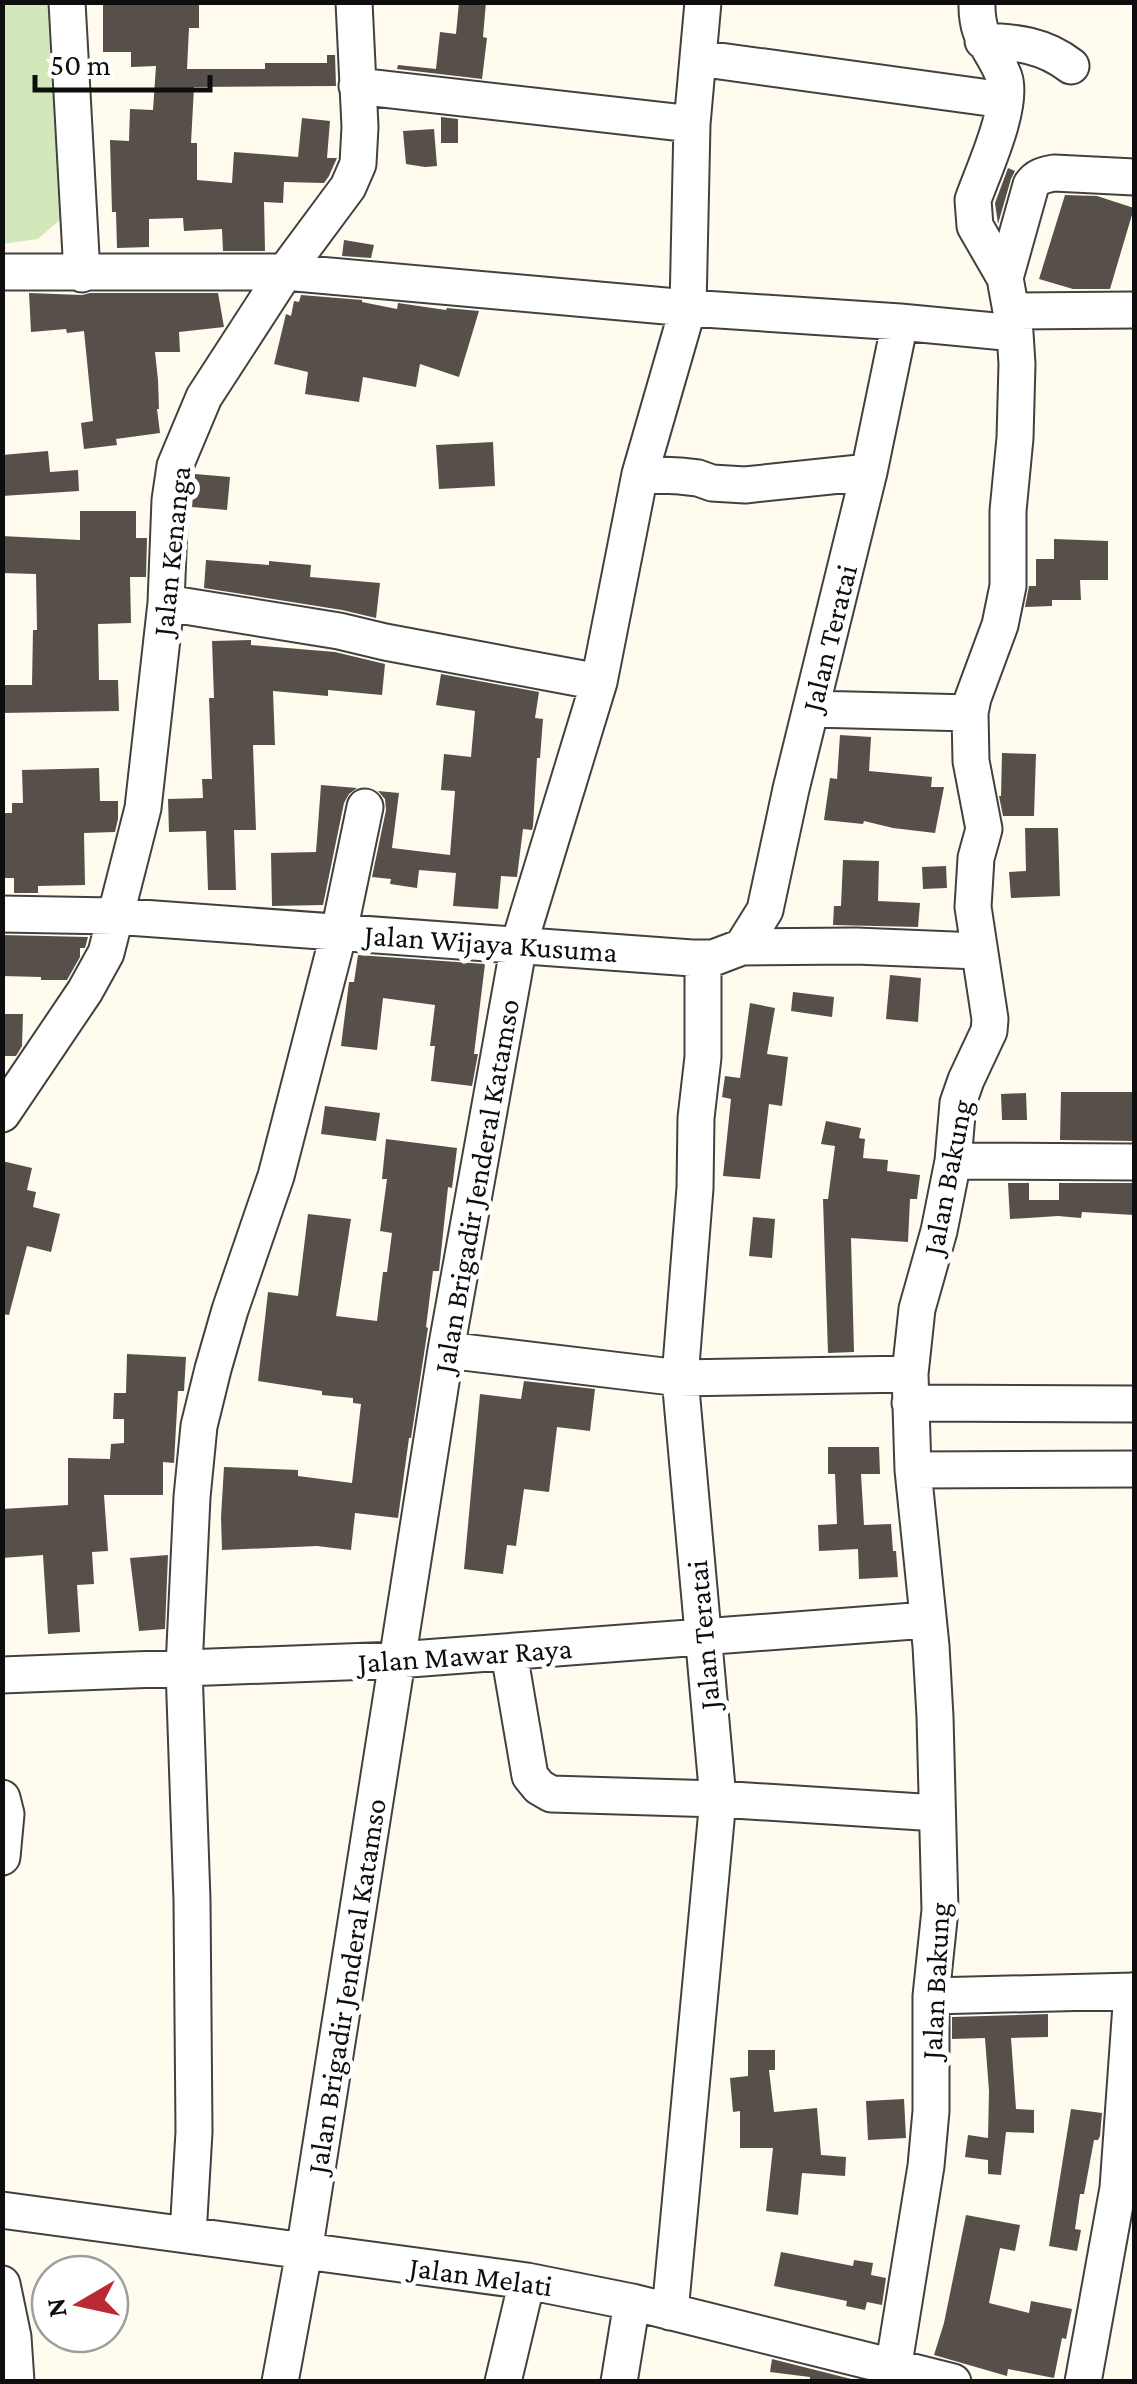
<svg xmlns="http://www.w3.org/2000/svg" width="1137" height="2384" font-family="'Crimson Pro',serif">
<rect width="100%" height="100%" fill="#fffbef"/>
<path fill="#d3e8ba" d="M3,3H51L63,217L38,239L3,244Z"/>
<path fill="#564f4a" d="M103,2H199V28H189L187,69H265V63H327V55H335L336,86L194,87L191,143H197V180L232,183L234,152L298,157L302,118L330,121L327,158H337L329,176L324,183L284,182L283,203L264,202L265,251H223L222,229L184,231L183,218L149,219V247L117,248L116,212H112L110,140L129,141L130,109L153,110L156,66L131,67V52H103Z
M459,2H486L483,37L487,38L482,79L397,69L398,65L436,69L440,32L456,34Z
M441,117L458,119V143H441Z
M434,129L437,166L425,167L406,164L403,131Z
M1008,168L1015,171L1011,179L998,224L995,203Z
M1065,195L1097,196L1134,208L1110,289H1073L1039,279Z
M344,240L374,245L371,258L342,256Z
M29,293L82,295L90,293H218L224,327L179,332L180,352H155L158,380L159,409H157L160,433L116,439L117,445L84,449L81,423L93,421L84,331L67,333L66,329L31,332Z
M301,295L362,300V302L397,309L398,303L446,310L447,308L479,311L459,377L420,364L416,387L363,377L359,402L305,394L308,372L274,364L286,314L291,316L294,301L299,302Z
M493,442L495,486L439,489L436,445Z
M48,451L50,472L78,470L79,491L2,496V455Z
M195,474L230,477L227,510L192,507Z
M80,511H136V538H147L146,577H130L131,623L98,624L99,680H118L119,711L2,713V685H32L33,630H37L36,574L2,573V536L80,540Z
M1054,539L1108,541V580H1080L1081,600H1052V606L1025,607L1029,586H1036V559H1054Z
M206,560L269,565V561L311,565L310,577L380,583L376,618L342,610L204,588Z
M251,640V645L335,652L385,664L382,695L328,690V696L273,691L275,745H253L256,830H234L236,890H208L206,831L169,832L168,799L203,798L202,779H212L209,698H214L212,641Z
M441,674L539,692L535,718L543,719L540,758H537L533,826L532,830L523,829L517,877L501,876L498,909L453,906L456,873L419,870L417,888L390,884L391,879L372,877L386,810L385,799L378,791L399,793L392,848L450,855L455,791L441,790L444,754L471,757L475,711L436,705Z
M840,735L871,737L869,771L932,777L931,787H944L935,833L893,828L864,821L863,824L824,820L830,778L837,779Z
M1002,753L1036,754L1034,816H1003L999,796H1001Z
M99,768L100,801H118V819L115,832L84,833L85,885L38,886V893H14V878H2V813H12V803H23L22,770Z
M321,785L357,788L349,794L344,803L323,905L272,906L271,853L316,852Z
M1025,828H1058L1060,896L1011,898L1009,872L1026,871Z
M843,860L879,861L878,901L920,903L918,927L833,925L834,906H841Z
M946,866L947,888L923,889L922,867Z
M2,935L88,937L85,948H80V957L67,980H41V977L2,976Z
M358,955L485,964L474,1054H478L472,1086L431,1081L435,1046H430L435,1005L383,998L377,1050L341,1046L349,982H354Z
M890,975L921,978L918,1022L886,1019Z
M793,992L834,997L832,1017L791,1011Z
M750,1003L775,1008L767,1054L788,1057L782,1106L769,1104L760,1179L723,1176L731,1099L722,1097L725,1076L740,1078Z
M2,1014H23L22,1046L16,1056H2Z
M1061,1092H1134V1141L1060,1140Z
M1026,1093L1027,1120H1002L1001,1094Z
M325,1106L380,1113L376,1141L321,1134Z
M826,1121L861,1128L859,1138L865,1139L863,1158L888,1160L887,1171L920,1175L917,1199H910L908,1242L851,1238L854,1352L828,1353L823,1199H828L835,1146L821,1144Z
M386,1139L457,1148L452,1188L448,1187L439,1271H433L426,1327L428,1328L411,1438H409L398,1518L355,1513L351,1550L317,1546L222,1550L221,1517L224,1467L298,1470V1476L352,1483L361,1404L353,1403V1398L322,1395V1391L258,1381L268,1292L298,1296L308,1214L351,1219L336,1316L377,1321L383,1272H387L392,1233L380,1231L387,1179H382Z
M2,1161L32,1168L27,1190L36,1192L33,1207L60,1214L51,1252L27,1246L9,1315L2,1314Z
M1008,1183H1029V1200H1059V1183H1134V1215L1082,1212L1081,1218L1058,1216L1010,1219Z
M753,1217L775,1219L772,1258L749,1256Z
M127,1354L186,1357L184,1391H178L174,1463L163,1462V1495H104L108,1551L92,1552L94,1584L77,1585L80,1632L48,1634L43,1555L2,1558V1509L68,1505V1458L110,1459L111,1444L124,1443V1419H113L114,1393H126Z
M524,1381L595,1389L590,1431L557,1427L549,1492L524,1489L516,1546L507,1545L503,1574L464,1569L480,1394L521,1399Z
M828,1447H879L880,1474H861L864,1525L891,1524L893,1551H896L898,1577L859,1579L858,1549L819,1551L818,1525L837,1524L835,1474H828Z
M168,1555L165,1629L139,1631L130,1558Z
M1048,2014V2037L1011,2038L1016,2109L1034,2110V2133L1006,2132L1001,2175L988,2174V2160L965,2157L968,2135L988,2138L989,2091L985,2038L952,2039V2017Z
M748,2050H775V2070H769L774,2112L817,2108L821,2155L846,2157L845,2176L802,2173L798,2215L766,2211L773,2148H740V2111L733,2112L730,2078L748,2076Z
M904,2099L906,2138L868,2140L866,2101Z
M1071,2109L1102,2113L1100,2136L1098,2140H1094L1084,2194H1080L1075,2229L1081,2230L1077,2251L1049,2246Z
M966,2215L1020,2225L1015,2251L1000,2248L989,2303L1029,2313L1031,2301L1072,2309L1066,2339L1062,2338L1054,2378L1008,2369L1007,2376L934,2355L944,2323Z
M781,2252L853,2266L854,2260L873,2263L871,2275L886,2278L882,2305L867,2302L865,2310L846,2306L847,2301L774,2286Z
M772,2359L863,2382H825L810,2379V2377L770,2372Z"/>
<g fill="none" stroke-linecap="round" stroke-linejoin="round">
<defs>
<path id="minor" d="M67,2L82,274
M983,41C1016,42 1044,45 1071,66
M698,58L1004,100
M357,86L692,124
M2,272H285L688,308L900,322L1015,333
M1005,278L1031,185C1037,176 1044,175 1054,173L1134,177
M1011,311L1134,310
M640,474L680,476L698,478L712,483L745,485L869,472
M166,603L339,631L385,642L599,682
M812,709L970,713
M2,914L114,916L692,958H713L742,947L856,946L978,951
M742,947L765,910L791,789L869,472L900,322
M2,1114L85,991L106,953L143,808L166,603L170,500L175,466L204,397L285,272L348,187L358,164L360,127L354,2
M953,1161L1134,1162
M446,1350L680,1378L910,1374
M910,1403L1134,1404
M913,1470L1134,1469
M509,1653L530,1776L539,1787L551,1794L718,1799L937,1813
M2,1675L397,1660L927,1620
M2,1798L6,1814L2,1857
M931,1996L1134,1991
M2,2210L527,2281L632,2302L953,2382
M188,2235L194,2132L192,1900L184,1668L192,1497L199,1426L213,1369L230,1310L276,1176L339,932L365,807
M2,2284L13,2337L16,2382
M670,2312L718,1799L680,1378L695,1188L696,1118L703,1057V958
M280,2382L304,2252L446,1350L519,944L599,682L640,474L688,308L692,124L703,2
M503,2382L527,2281
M619,2382L632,2302
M891,2382L926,2166L931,2111V1996L940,1910L935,1717L931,1646L913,1470L910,1374L917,1309L939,1231L953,1161L958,1103L966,1080L989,1031L990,1019L973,907L976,858L984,829L971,761L970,713L973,698L1000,625L1008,586V511L1015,438L1017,364L1015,333L1005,278L975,226L973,200C983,171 1014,106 1004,77C992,46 976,40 977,2
M1083,2382L1118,2188L1132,1991"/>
</defs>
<use href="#minor" stroke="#414141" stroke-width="39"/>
<use href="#minor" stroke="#fff" stroke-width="35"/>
</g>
<g text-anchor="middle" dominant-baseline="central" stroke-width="10" stroke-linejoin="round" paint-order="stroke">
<g font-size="30" fill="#0e0e0e" stroke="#fff">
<text transform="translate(171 551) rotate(-84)">Jalan Kenanga</text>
<text transform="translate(829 638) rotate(-76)">Jalan Teratai</text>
<text transform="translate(491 943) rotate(4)">Jalan Wijaya Kusuma</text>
<text transform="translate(947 1177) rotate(-79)">Jalan Bakung</text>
<text transform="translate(476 1186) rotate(-80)">Jalan Brigadir Jenderal Katamso</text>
<text transform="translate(703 1635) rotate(-95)">Jalan Teratai</text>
<text transform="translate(465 1655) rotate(-4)">Jalan Mawar Raya</text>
<text transform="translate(935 1981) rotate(-87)">Jalan Bakung</text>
<text transform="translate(346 1986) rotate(-81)">Jalan Brigadir Jenderal Katamso</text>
<text transform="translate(481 2276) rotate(8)">Jalan Melati</text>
</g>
</g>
<rect width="1137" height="2384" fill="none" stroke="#0e0e0e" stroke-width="10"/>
<g transform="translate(80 2304) rotate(261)"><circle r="48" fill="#ffffff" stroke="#9f9f9f" stroke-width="2.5"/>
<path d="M0-8L18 38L0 25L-18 38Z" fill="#ba2a33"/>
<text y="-15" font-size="28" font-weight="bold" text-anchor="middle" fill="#0e0e0e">N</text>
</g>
<path d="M35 75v15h175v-15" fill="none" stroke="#0e0e0e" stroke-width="5"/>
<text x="50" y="75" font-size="30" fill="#0e0e0e" stroke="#ffffff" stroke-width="8" paint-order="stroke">50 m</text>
</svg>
